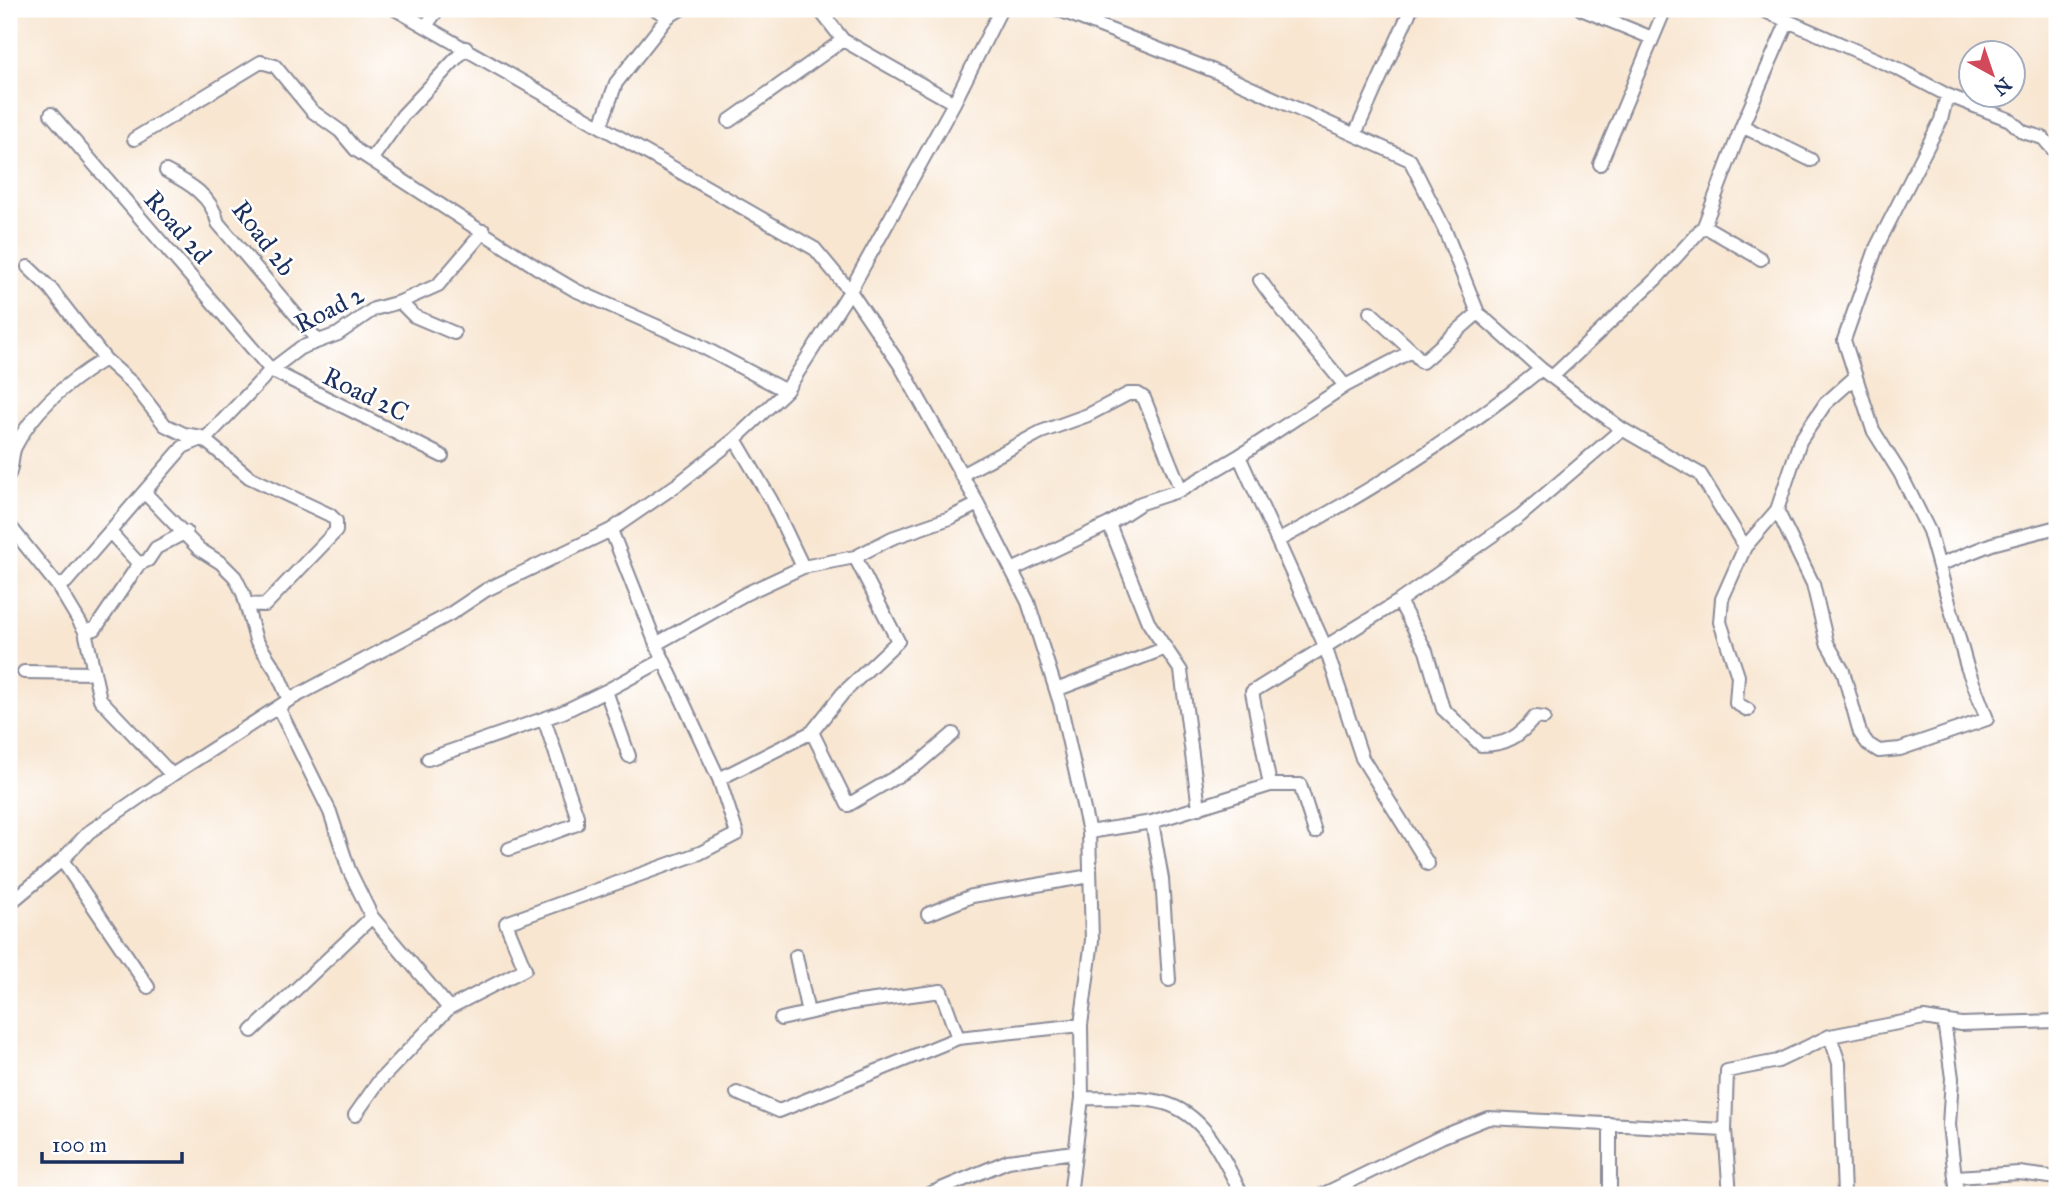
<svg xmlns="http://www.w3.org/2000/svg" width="2066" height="1204" font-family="'IM FELL Great Primer',serif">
<rect width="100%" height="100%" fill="#fff"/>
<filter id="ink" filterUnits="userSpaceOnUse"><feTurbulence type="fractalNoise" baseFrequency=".0143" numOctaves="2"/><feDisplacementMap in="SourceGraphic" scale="14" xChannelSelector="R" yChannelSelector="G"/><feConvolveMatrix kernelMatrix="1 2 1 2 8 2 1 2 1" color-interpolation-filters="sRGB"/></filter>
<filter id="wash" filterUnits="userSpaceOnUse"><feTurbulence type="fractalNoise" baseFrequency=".00686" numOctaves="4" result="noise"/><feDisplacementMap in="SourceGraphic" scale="28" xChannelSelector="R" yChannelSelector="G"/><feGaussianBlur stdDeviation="1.57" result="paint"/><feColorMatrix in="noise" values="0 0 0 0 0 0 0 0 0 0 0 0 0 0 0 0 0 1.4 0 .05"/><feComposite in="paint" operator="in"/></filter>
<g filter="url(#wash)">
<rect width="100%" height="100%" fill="#f8e6d1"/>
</g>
<g filter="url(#ink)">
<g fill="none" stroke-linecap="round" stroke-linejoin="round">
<defs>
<path id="minor" d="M395,9L815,249L850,291L900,365L978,504L1028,602L1060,703L1089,832L1092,940L1081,1025L1082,1098L1070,1195
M655,9L668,17L681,9
M819,9L843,40L954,103
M1057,9L1214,71L1410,160L1444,228L1478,313L1541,369L1622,429L1700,474L1745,547L1777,510L1800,441L1825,404L1854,378
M1581,9L1652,38
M1760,9L1898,69L1947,95L1941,120L1877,246L1844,340L1873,430L1900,473L1929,531L1967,667L1987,719L1900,749L1879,751L1868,744L1860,733L1843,671L1827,643L1813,584L1777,510
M426,26L438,9
M1947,95L2010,120L2023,132L2043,138L2057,154
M51,114L271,370L442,456
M729,121L843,40
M601,125L616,83L668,17
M1742,126L1811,160
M1355,134L1411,9
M134,139L261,62L275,66L312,111L340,131L356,150L536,267L575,290L693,342L786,391
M371,160L403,115L466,48
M1600,164L1665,9
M166,171C189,183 212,196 218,223L318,341
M1704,226L1761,259
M400,302L414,316L454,333
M1412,351L1422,362L1478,313
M105,359L133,384L165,425L184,434L201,437L249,477L330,515L336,521V531L265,605L246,604
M1553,376L1657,278L1704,226L1742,126L1787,23
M1345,386L1412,351L1370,312
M735,439L771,500L803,567
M1239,456L1345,386C1317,350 1286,318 1260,280
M9,474C13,465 11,456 15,447C34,409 70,380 105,359L50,288L28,267
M961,475L1041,432L1088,415L1128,394H1138L1144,398L1181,490
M145,493L199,549L221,563L235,577L243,593L256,640L277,672L289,700
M1109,524L1148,622L1181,671L1199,808
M9,525L58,586L85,631
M110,532L139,564
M1279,540C1371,491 1460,435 1541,369
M1745,547L1722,599L1720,622L1738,676L1736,703L1748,710
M1939,565L1992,544L2057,527
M1012,570L1109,524L1141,503L1181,490L1239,456L1325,646L1362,758L1428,864
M58,586L66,582L183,447L208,436L271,370L300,348L338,334L374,309L400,302L438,285L484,231
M1399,601L1520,516L1622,429
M656,644L745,594L803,567L855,557L892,538L950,518L978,504
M24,672L93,673
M1056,690L1166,648
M278,707L330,812L349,870L372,917L449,1008
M812,732L848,805L918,764L953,734
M629,756L606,691L663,660
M428,759L563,712L606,691
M172,775L100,699L85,631L95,629L139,564L148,560L156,548L186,532
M719,779L812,732L843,693L898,641L855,557
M1152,822L1270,785
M1089,832L1152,822L1162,879L1169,980
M1315,832L1300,785H1270L1252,692L1399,601L1426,651L1443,709L1481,745C1506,745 1519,737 1535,717L1544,718
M509,849L577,824V816L544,719
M62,860L148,987
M9,904L62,860L89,832L172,775L289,700L450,614L486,590L611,530L678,484L735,439L786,391L850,291L954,103L1001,9
M928,914L972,896L1090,876
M796,956L808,1013
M781,1019L852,1003L941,991L958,1038L1081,1025
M1944,1021L1952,1078L1949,1125L1957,1195
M252,1031L372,917
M1830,1036L1924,1018L1961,1024L2057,1021
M737,1093L779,1111L958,1038
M1082,1098C1105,1099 1142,1096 1164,1103C1207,1115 1223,1159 1242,1195
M355,1115L379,1081L449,1008L525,969L506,923L700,853L737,834L719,779L656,644L611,530
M1725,1130L1730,1195
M1956,1177L2019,1173L2057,1178
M927,1195L1008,1161L1074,1152
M1322,1195L1441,1137L1488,1118L1725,1130L1727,1071L1778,1061L1830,1036L1839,1063L1844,1195
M1610,1195V1124"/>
</defs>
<use href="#minor" stroke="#8a8a98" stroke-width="16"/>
<use href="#minor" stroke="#fff" stroke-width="12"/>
</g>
</g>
<g text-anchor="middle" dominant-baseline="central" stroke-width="5" stroke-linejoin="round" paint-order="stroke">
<g font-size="26" fill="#1b2f5e" stroke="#fff">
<text transform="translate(178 227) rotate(49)">Road 2d</text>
<text transform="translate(264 238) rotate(53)">Road 2b</text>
<text transform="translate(329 309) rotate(-27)">Road 2</text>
<text transform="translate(366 394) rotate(26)">Road 2C</text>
</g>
</g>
<rect width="2066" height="1204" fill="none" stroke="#fff" stroke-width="35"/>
<g transform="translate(1992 74) rotate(140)"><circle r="33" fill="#ffffff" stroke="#a4acbf" stroke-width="2"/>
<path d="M0-5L12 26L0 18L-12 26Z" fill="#d1495b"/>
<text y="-10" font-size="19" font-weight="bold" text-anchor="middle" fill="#1b2f5e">N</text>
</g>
<path d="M42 1152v10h140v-10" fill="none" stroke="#1b2f5e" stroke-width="3.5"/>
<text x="52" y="1152" font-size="21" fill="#1b2f5e" stroke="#ffffff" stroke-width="5" paint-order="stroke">100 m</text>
</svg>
